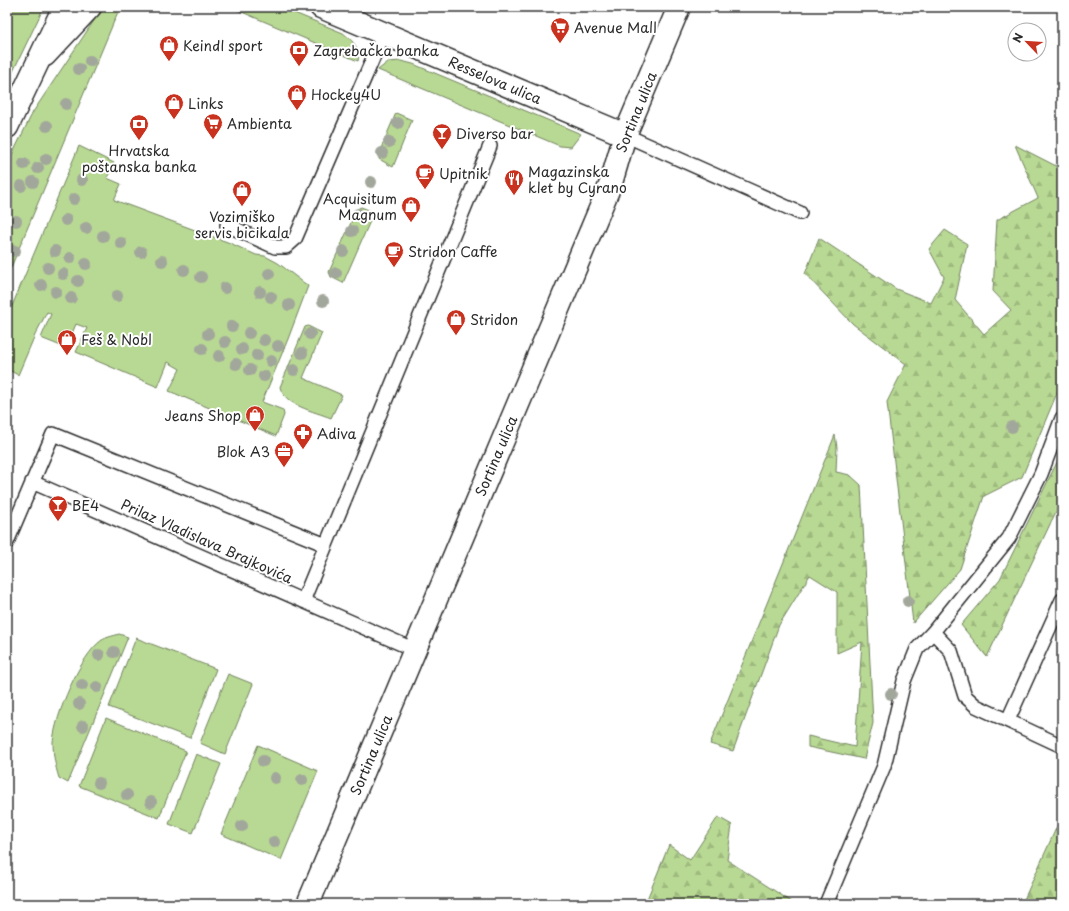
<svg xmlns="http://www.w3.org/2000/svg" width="1069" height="911" font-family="'Playpen Sans',sans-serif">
<defs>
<pattern id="forest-firs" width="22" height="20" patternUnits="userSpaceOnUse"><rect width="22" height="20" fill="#b8d993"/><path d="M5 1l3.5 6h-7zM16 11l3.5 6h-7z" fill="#9eba7f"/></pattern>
</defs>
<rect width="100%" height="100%" fill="#fff"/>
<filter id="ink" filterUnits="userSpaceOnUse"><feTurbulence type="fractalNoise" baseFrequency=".025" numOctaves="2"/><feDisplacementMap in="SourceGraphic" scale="8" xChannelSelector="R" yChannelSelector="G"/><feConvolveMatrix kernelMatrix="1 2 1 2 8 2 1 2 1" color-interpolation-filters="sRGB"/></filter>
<g filter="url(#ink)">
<path fill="#b8d993" stroke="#72825f" d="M7,7H44L7,84Z
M103,7H120L7,277V165L33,112Z
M230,7H280L343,33C353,41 361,49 358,61Z
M401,61L413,64L581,134L571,147L560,146L378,70L388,62Z
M396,113L412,120L393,167L379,159V153Z
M79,146L114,163L107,178L121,184L114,200L230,243L256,255L265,256L278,263L308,286L288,339L262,402L283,410L284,415L276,436L169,391L180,369L168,362L158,387L76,352L87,328L76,324L66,348L41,338L51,314L47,312L35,335L18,375L7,369V318Z
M361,207L374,212L343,283L331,277L329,272L357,209Z
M308,326L322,333L303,378L342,395L331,418C314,411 285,406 280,387L305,327Z
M119,634L128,637L68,783L59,778C55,765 53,755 53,742C55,716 80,655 102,640C106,637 114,636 119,634Z
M136,638L216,669L190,738L109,707Z
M228,674L253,684L225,754L200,743Z
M106,718L186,751L159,818L79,786Z
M258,745L318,771L281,860L221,834Z
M196,754L221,764L193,833L169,824Z"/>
<path fill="url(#forest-firs)" stroke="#72825f" d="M1015,145L1062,169V381L1022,477L984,496L960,569L913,623L887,402L906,364L853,324L805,274L819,238L896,289L931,303L944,277L929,249L945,230L967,244L955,300L984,334L1011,310L993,291L997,220L1038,198Z
M835,435L837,447L836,472L850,475L861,485L873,723L864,759L808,747V736L855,747L862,642L837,653V592L810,575L779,625L733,751L710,744Z
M1062,452V499L987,657L961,625L1000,579Z
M1062,815V904H1022Z
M718,817L732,825L727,860L795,904H645L669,845L690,860Z"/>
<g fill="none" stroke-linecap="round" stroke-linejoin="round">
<defs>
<path id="service" d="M625,135L800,213
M227,225L275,247H286L295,239L384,33
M32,482L415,650
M7,542L53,434L326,545
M303,601L490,146
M933,632L951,651L965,696L976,706L1062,746
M1008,720L1062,600
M826,904L884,766L904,681L917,649L933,632L1009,538L1041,474L1062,418"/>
<path id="minor" d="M321,7L625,135
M45,55L90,7
M308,904L611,183L625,135L679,7"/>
<path id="secondary" d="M7,127L64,7"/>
</defs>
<use href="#service" stroke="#2b2b2b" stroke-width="16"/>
<use href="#minor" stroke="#2b2b2b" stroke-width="25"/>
<use href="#secondary" stroke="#2b2b2b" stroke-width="25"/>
<use href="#service" stroke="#fff" stroke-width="13"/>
<use href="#minor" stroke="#fff" stroke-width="22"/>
<use href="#secondary" stroke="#fff" stroke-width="22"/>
</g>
<g fill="#a2a79b">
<circle cx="90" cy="61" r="6"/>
<circle cx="79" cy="69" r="6"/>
<circle cx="66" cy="104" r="6"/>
<circle cx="398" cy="123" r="6"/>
<circle cx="47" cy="126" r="6"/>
<circle cx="389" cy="142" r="6"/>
<circle cx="382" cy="153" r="6"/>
<circle cx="46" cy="159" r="6"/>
<circle cx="24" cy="164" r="6"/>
<circle cx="38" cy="168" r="6"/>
<circle cx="82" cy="180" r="6"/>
<circle cx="33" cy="182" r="6"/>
<circle cx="371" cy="182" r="6"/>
<circle cx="21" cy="186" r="6"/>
<circle cx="74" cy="199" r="6"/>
<circle cx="358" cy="214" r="6"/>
<circle cx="66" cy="220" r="6"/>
<circle cx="16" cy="221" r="6"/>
<circle cx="86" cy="228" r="6"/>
<circle cx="352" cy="231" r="6"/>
<circle cx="103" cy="236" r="6"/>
<circle cx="121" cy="243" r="6"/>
<circle cx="15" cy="251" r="6"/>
<circle cx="55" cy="251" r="6"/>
<circle cx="343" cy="251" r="6"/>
<circle cx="141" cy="252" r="6"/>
<circle cx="70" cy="258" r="6"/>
<circle cx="162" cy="261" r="6"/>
<circle cx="86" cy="264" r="6"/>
<circle cx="48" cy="268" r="6"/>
<circle cx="184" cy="270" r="6"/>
<circle cx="336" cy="273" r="6"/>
<circle cx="63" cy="274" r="6"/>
<circle cx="269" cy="274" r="6"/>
<circle cx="201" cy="277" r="6"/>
<circle cx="78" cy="281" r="6"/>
<circle cx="41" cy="285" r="6"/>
<circle cx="225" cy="288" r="6"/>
<circle cx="56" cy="292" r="6"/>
<circle cx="260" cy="292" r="6"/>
<circle cx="117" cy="296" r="6"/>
<circle cx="271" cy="297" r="6"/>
<circle cx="71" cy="298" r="6"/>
<circle cx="323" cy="301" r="6"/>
<circle cx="289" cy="305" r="6"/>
<circle cx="232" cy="326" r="6"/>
<circle cx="249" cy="333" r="6"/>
<circle cx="208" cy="334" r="6"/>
<circle cx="310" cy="334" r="6"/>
<circle cx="264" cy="340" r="6"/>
<circle cx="225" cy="342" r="6"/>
<circle cx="278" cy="346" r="6"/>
<circle cx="202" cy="349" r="6"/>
<circle cx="242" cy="349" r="6"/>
<circle cx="302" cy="353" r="6"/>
<circle cx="257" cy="355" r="6"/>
<circle cx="219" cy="356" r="6"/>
<circle cx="271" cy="361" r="6"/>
<circle cx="236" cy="364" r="6"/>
<circle cx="250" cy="370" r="6"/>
<circle cx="294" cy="370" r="6"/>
<circle cx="264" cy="376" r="6"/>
<circle cx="1012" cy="427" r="6"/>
<circle cx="908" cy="601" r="6"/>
<circle cx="114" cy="652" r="6"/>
<circle cx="99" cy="655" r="6"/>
<circle cx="82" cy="685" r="6"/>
<circle cx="97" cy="687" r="6"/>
<circle cx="891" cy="694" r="6"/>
<circle cx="79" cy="704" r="6"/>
<circle cx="83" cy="726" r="6"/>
<circle cx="263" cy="761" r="6"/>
<circle cx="275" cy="778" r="6"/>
<circle cx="302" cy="780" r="6"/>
<circle cx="99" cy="783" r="6"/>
<circle cx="127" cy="795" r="6"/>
<circle cx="151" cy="802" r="6"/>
<circle cx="242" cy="826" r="6"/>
<circle cx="274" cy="842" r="6"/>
</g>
</g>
<defs>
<symbol id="supermarket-pin" viewBox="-11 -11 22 30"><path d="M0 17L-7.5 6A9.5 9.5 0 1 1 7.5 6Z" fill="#c8321e" stroke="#fff"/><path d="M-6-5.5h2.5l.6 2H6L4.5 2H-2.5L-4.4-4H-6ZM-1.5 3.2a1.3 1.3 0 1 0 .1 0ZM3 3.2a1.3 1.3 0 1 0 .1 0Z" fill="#fff"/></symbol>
<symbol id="shop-pin" viewBox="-11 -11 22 30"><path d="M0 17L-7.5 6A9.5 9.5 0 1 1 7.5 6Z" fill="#c8321e" stroke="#fff"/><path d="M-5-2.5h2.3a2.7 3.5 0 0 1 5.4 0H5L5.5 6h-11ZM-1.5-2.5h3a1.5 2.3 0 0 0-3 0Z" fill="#fff"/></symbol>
<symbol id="bank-pin" viewBox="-11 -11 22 30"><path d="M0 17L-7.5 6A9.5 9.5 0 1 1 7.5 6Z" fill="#c8321e" stroke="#fff"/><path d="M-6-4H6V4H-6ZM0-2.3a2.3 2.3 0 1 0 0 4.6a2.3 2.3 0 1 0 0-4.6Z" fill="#fff"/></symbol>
<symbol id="bar-pin" viewBox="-11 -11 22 30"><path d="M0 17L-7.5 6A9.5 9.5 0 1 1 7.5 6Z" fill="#c8321e" stroke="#fff"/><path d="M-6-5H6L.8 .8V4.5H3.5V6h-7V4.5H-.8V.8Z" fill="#fff"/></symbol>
<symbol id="cafe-pin" viewBox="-11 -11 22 30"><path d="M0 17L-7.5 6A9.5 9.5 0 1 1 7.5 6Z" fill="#c8321e" stroke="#fff"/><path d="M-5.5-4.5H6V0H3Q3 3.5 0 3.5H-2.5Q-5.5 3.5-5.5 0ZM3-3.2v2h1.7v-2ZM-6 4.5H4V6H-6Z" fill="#fff"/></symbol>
<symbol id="restaurant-pin" viewBox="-11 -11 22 30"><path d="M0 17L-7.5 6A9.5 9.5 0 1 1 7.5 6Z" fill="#c8321e" stroke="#fff"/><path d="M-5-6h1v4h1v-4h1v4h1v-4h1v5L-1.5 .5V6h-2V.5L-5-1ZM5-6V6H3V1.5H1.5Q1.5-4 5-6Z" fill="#fff"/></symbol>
<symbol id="pharmacy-pin" viewBox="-11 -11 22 30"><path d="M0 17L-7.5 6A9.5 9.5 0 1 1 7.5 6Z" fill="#c8321e" stroke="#fff"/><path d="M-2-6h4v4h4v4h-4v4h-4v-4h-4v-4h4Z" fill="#fff"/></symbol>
<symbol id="office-pin" viewBox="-11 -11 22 30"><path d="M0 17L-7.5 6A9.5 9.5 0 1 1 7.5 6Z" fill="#c8321e" stroke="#fff"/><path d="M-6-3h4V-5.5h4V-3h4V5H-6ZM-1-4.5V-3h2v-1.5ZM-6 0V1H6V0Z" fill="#fff"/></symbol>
</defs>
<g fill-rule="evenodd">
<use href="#supermarket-pin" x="549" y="16" width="22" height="30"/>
<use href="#shop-pin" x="158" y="34" width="22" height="30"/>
<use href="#bank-pin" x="288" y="39" width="22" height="30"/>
<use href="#shop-pin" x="286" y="83" width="22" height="30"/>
<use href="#shop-pin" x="163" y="92" width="22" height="30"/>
<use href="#supermarket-pin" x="202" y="112" width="22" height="30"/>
<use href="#bank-pin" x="128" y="113" width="22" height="30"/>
<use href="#bar-pin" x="431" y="122" width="22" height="30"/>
<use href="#cafe-pin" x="414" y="162" width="22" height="30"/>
<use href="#restaurant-pin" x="503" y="168" width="22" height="30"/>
<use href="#shop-pin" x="231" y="179" width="22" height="30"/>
<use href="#shop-pin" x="400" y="195" width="22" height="30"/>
<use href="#cafe-pin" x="383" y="240" width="22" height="30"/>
<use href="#shop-pin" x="445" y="308" width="22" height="30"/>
<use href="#shop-pin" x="56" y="328" width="22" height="30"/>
<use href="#shop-pin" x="244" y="404" width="22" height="30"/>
<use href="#pharmacy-pin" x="292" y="422" width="22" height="30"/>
<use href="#office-pin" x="273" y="440" width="22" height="30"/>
<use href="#bar-pin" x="47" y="494" width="22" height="30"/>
</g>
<g text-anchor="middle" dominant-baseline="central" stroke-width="4" stroke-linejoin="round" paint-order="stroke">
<g font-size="14" fill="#2b2b2b" stroke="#fff" text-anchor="start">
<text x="574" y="27">Avenue Mall</text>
<text x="183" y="45">Keindl sport</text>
<text x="313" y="50">Zagrebačka banka</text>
<text x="311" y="94">Hockey4U</text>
<text x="188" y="103">Links</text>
<text x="227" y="123">Ambienta</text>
<text x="456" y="133">Diverso bar</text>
<text x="139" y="150" text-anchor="middle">Hrvatska<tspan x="139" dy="16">poštanska banka</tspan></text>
<text x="528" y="171">Magazinska<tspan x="528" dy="16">klet by Cyrano</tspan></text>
<text x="439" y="173">Upitnik</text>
<text x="397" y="198" text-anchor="end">Acquisitum<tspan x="397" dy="16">Magnum</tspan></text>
<text x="242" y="216" text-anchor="middle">Vozimiško<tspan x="242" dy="16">servis bicikala</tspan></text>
<text x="408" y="251">Stridon Caffe</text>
<text x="470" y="319">Stridon</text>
<text x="81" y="339">Feš &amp; Nobl</text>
<text x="241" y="415" text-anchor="end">Jeans Shop</text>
<text x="317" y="433">Adiva</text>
<text x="270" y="451" text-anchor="end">Blok A3</text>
<text x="72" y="505">BE4</text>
</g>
<g font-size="14" fill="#2b2b2b" stroke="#fff">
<text transform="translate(495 80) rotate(23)">Resselova ulica</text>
<text transform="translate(636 112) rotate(-68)">Sortina ulica</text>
<text transform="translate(496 456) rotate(-67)">Sortina ulica</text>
<text transform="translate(207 541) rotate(24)">Prilaz Vladislava Brajkovića</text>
<text transform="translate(371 755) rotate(-67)">Sortina ulica</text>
</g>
</g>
<rect width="1069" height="911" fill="none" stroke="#fff" stroke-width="24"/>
<rect x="12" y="12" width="1045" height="887" fill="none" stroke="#2b2b2b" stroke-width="1.5" filter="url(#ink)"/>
<g transform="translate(1027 42) rotate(295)"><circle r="19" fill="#ffffff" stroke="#aaaaaa"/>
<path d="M0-3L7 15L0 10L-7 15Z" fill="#c8321e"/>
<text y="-6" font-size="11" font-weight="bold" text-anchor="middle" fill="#2b2b2b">N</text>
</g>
</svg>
